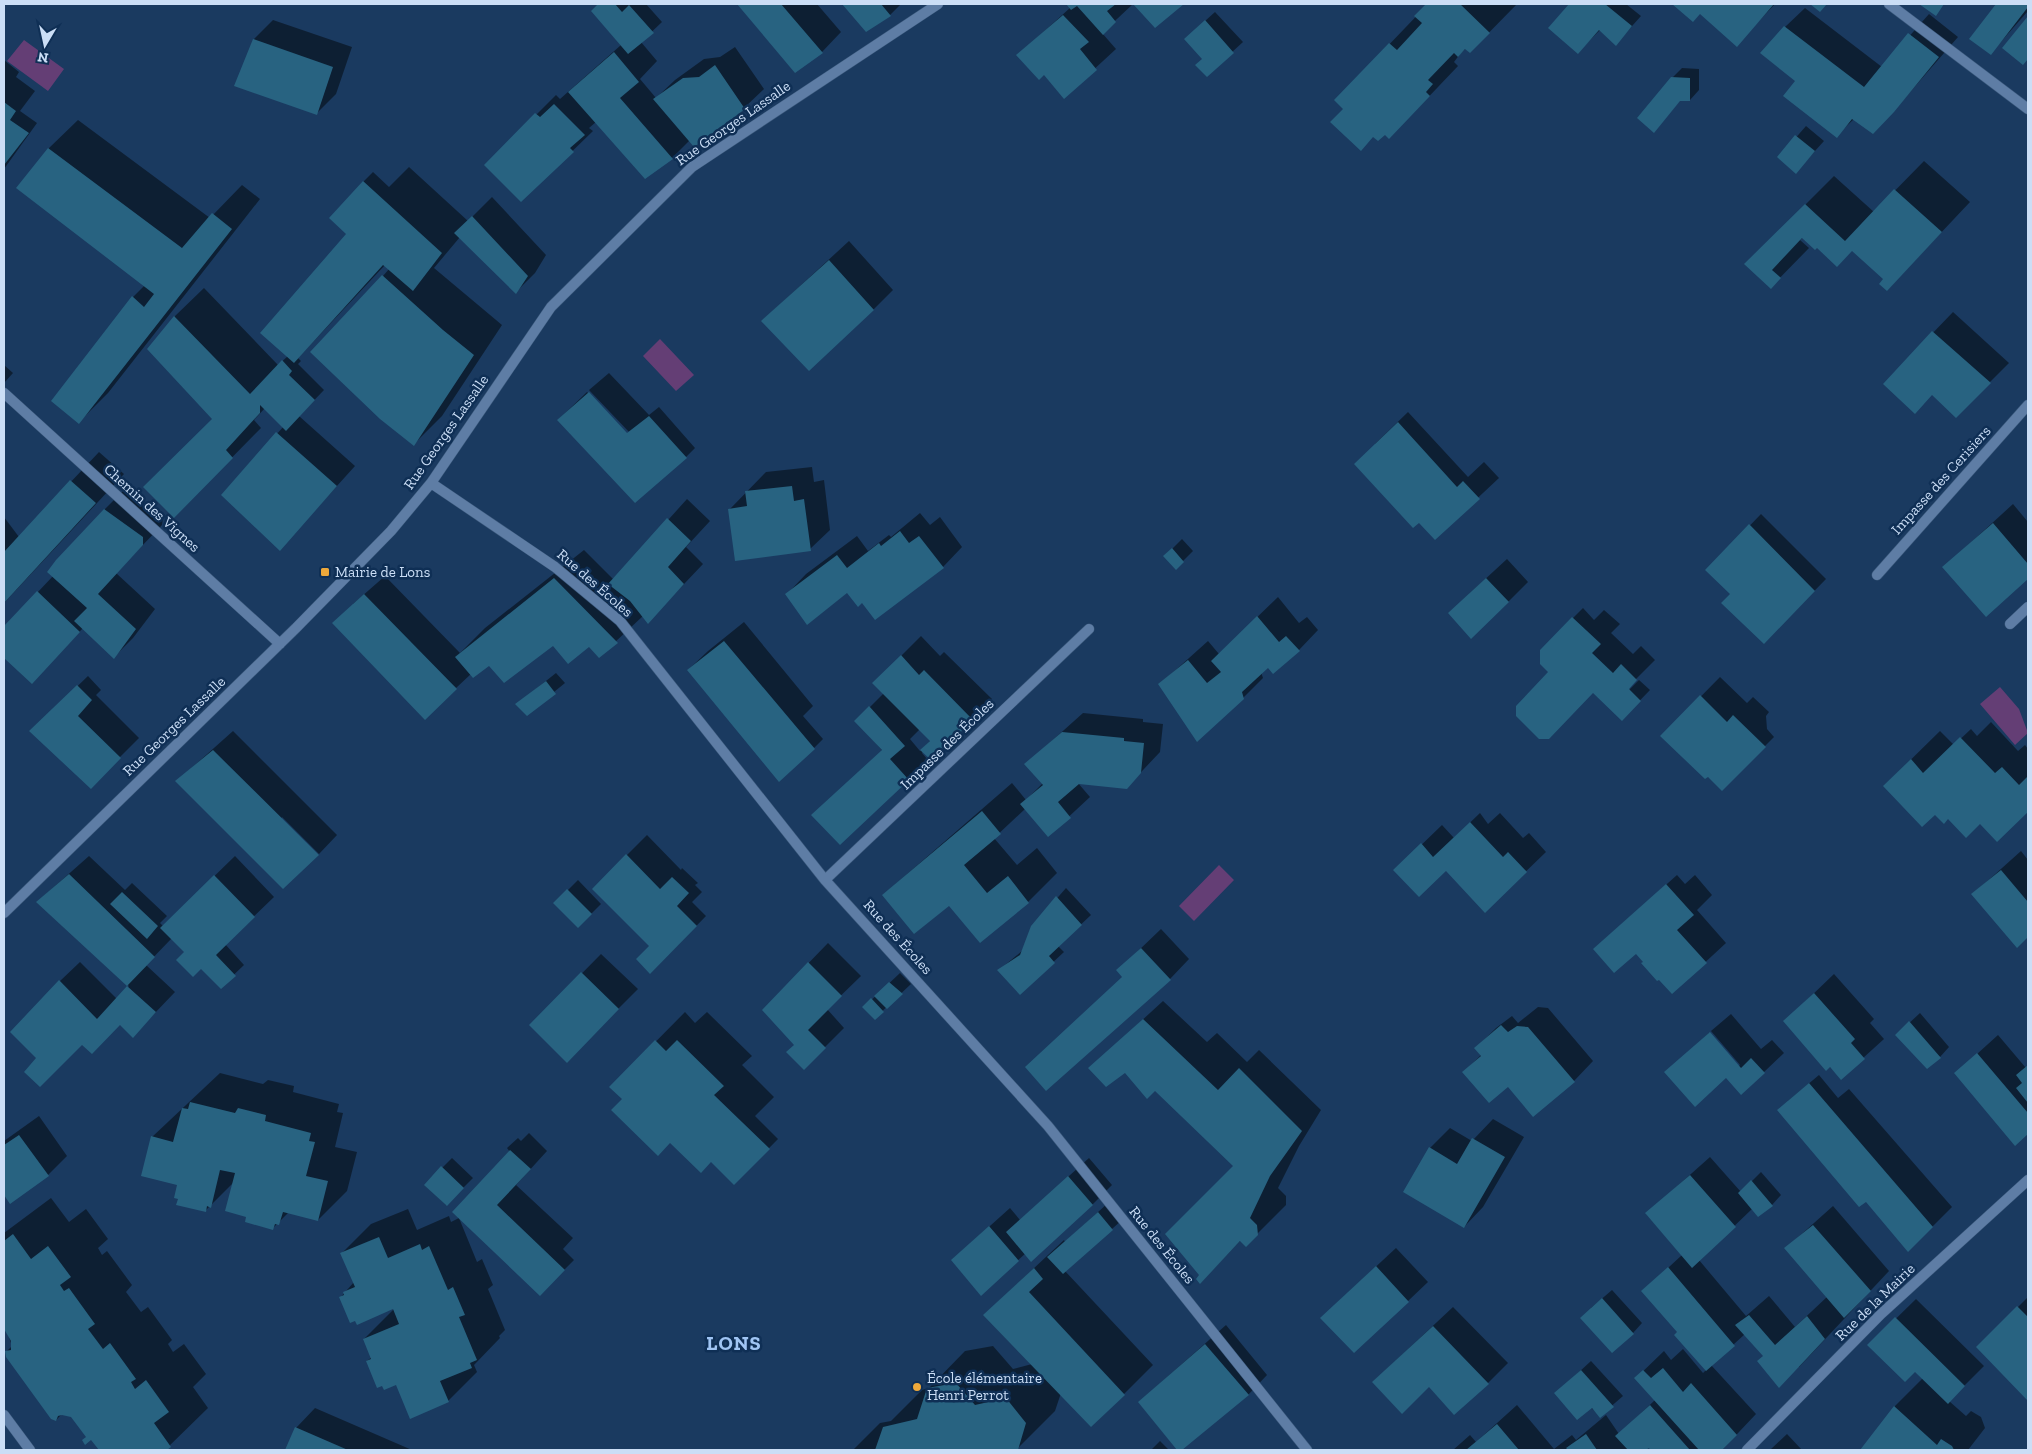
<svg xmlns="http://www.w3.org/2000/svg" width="2032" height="1454" font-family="'Zilla Slab',serif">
<rect width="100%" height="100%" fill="#1a3a60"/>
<path fill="#643e75" d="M24,40L64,69L48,91L7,61Z
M660,339L694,375L676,391L643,356Z
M2000,687L2019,709L2028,733L2015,745L1980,704Z
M1219,865L1234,880L1194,921L1179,906Z"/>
<path fill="#0007" fill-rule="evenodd" d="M599,4H646L662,22L641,42L657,61L640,79L656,98L675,80L704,59L720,57L735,47L764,89L744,108L690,140L672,158L596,122L589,128L593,131L521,201L486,165L556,95L560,99L621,45L592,11Z
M739,4H817L841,32L822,52L795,71Z
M844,4H901L890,15L866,31Z
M1068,4H1133L1102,33L1116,49L1064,97L1044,73L1018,55L1071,7Z
M1428,4H1517L1470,52L1466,48L1460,54L1454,62L1458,66L1418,108L1344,109L1336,100Z
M1571,4H1626L1641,16L1616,44L1600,30L1578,52L1550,28Z
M1674,4H1775L1757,23L1700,13L1693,20Z
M1997,4H2028V11L1991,53L1971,39Z
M1805,8L1882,67L1929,14L1958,37L1897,107L1854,119L1836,136L1797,81L1785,27Z
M1215,12L1243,42L1207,75L1195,30Z
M273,20L352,47L336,94L317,113L254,39Z
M4,60L19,72L16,77L35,91L20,111L37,123L4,169Z
M1682,68L1699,69V90L1690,100L1681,99L1654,131L1672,78Z
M78,120L210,218L242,185L260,199L108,393L79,422L133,297L145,285L17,188L49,148Z
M1806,126L1824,141L1805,162L1779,157Z
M1924,161L1970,202L1887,290L1885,279L1853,250L1817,246L1803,237L1800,240L1809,248L1771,287L1746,264L1834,176L1874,212Z
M409,167L468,221L492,197L546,255L535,273L516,292L460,237L434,268L502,325L442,416L413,445L383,276L389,269L385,265L298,358L301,361L298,364L324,390L299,416L355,466L280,549L223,494L284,426L265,408L254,420L261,428L203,487L214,419L149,349L175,316L204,288L278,365L288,356L348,233L363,182L373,172L389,187Z
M849,241L893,290L873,310L762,321Z
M1953,312L2009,363L1956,416L1901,366Z
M4,365L13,373L4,383Z
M609,373L649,415L659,407L695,448L686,457L558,420L587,392L627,434L629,432L589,390Z
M1408,412L1468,477L1484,462L1499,478L1435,538L1375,444Z
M99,452L124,474L4,603V517L19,537Z
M812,467L814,482L824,480L830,530L810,549L730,509L766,472Z
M124,490L163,517L162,525L116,573L155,609L133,638L114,657L83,628L32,682L4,656V628L53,576L105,509Z
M687,499L710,521L686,547L703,564L648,622L643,616L599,657L589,646L553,645L489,664L471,674L456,688L353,604L385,576L460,653L485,628L584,550L614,580Z
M2013,504L2028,522V578L1986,615L1944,567Z
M920,513L930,525L940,517L962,547L943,567L863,602L847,591L787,594L806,574L857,536L868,551L889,535L891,537Z
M1761,514L1826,579L1784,622L1731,594L1707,570Z
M1182,539L1193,551L1176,568L1165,556Z
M1507,559L1528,582L1508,602L1469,594Z
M1278,597L1299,623L1307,617L1318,630L1299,650L1268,666L1261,672L1263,678L1243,698L1160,684L1208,641L1219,654Z
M1583,608L1594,620L1604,610L1620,624L1611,633L1633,654L1641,646L1655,660L1614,701L1616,703L1639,680L1650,690L1622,719L1593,692L1550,672L1541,650Z
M744,622L813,706L803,716L823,739L814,748L688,670L708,651Z
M921,636L940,656L944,652L992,699L931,758L923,751L922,753L928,760L840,843L882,750L856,721L884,693L874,683ZM920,729L931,740L920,751L910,739Z
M556,673L565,683L527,714L517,704Z
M88,676L101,690L96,695L139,738L110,767L31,731Z
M1720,677L1747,703L1753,697L1769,712L1766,716L1767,729L1774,737L1722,789L1662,736Z
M1083,713L1143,719V722L1163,724L1160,752L1127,787L1078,783L1090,797L1048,836L1025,809L994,838L1017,865L1037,848L1057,873L1028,902L980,942L949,904L883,895L1012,783L1026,800L1043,783L1026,764Z
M1991,722L2018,751L2025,745L2028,749V811L1997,841L1980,823L1948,818L1935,813L1884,786L1940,731L1954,745L1971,729L1977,736Z
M233,731L337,835L319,854L282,817L281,819L177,781Z
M1480,813L1488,824L1500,813L1523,838L1529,833L1546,852L1485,911L1446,869L1415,851L1442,825L1454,838Z
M647,835L681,870L682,868L698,883L695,885L702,892L692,902L706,916L670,953L651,946L593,889Z
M2021,851L2028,860V936L2017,946L1973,894Z
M89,856L125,890L132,883L167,916L160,923L163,926L235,856L274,897L225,944L244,965L221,987L172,938L146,965L175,992L133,1036L120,1024L82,1043L37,1058L60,981L80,962L117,999L129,986L37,902Z
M1677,875L1685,884L1695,875L1712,895L1697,910L1726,943L1672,993L1636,952L1594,949Z
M578,880L601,904L578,927L555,903Z
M1066,888L1091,915L1058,946L1064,952L1020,993L999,970L1022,951L1032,927Z
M1161,929L1189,959L1170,979L1123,976L1138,951Z
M828,943L861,976L827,1009L844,1028L804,1068L796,1045L763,1010Z
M601,954L638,989L586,1041L531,1025Z
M900,973L911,984L875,1018L864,1007Z
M1834,974L1874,1019L1870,1023L1884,1039L1841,1078L1785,1021Z
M1163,1001L1207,1042L1217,1033L1247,1062L1259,1050L1321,1110L1299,1146L1278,1188L1286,1196V1205L1246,1245L1241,1240L1200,1283L1235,1166L1157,1091L1125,1071L1090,1068Z
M1538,1007L1548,1008L1593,1061L1574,1081L1508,1085L1464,1072L1482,1054L1476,1048L1496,1028L1512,1016L1518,1023Z
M685,1012L695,1023L707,1012L752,1056L742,1065L774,1097L755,1116L778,1139L734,1184L713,1162L624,1099L611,1087Z
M1920,1013L1949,1047L1940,1057L1906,1026Z
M1731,1014L1761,1049L1772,1040L1784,1053L1764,1072L1726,1077L1666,1073L1709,1033L1738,1067L1740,1065L1711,1031Z
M1998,1035L2026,1068L2028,1065V1132L2015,1144L1956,1073Z
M220,1073L263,1084L268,1080L294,1086L293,1092L339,1104L337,1112L343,1113L335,1147L357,1152L347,1191L318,1220L289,1212L273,1228L248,1216L233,1183L205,1211L179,1184L152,1137Z
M1819,1075L1838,1098L1849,1089L1952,1207L1909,1250L1788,1101Z
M39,1116L67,1156L48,1175L10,1202L4,1193V1141Z
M1493,1119L1524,1137L1483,1207L1464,1227L1430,1148L1450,1128L1472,1141Z
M529,1133L547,1151L516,1185L573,1238L563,1249L574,1260L540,1294L454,1212L510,1152L507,1148L518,1138L521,1141Z
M1710,1157L1741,1192L1761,1172L1781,1195L1772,1205L1752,1209L1699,1260L1746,1316L1769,1296L1795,1327L1828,1296L1786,1248L1833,1206L1889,1271L1799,1367L1764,1356L1745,1334L1711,1365L1756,1414L1722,1450H1652L1649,1446L1647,1450H1453L1470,1435L1476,1442L1517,1405L1554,1449L1572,1435L1576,1440L1606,1415L1619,1434L1655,1400L1636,1378L1664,1351L1671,1360L1683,1349L1703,1373L1706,1370L1679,1332L1643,1291L1682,1255L1646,1214Z
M452,1158L473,1178L446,1205L425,1185Z
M1089,1158L1112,1185L1092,1205L1026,1253L981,1294L952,1260L1010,1208L1020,1220Z
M51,1198L69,1222L86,1209L108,1239L98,1248L102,1255L107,1251L132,1285L126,1292L141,1312L148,1307L172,1340L168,1344L173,1352L184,1344L206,1374L193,1387L208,1408L165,1450H101L92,1439L87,1437L72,1416L62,1414L56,1420L7,1351L12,1346L7,1331L4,1329V1233Z
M1108,1203L1122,1220L1065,1271L1153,1365L1124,1394L1061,1393L1055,1411L1017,1449L1013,1450H853L880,1423L891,1421L922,1390L929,1388L965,1351L993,1346L1013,1369L1032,1364L984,1315L1064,1240L1065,1242Z
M408,1209L417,1230L449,1216L451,1222L459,1218L477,1262L482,1259L493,1285L488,1289L505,1330L499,1336L500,1338L474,1365L477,1372L448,1401L397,1383L367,1361L372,1357L364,1339L396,1307L340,1298L354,1282L342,1253L371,1224Z
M1396,1248L1428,1282L1408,1301L1341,1299Z
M1612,1290L1642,1323L1633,1333L1591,1308Z
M2028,1297V1399L1978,1347Z
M1916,1299L1984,1366L1949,1401L1966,1416L1971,1411L1981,1417L1985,1428L1968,1450H1862L1895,1406L1923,1378L1915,1370L1869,1345Z
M1453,1307L1508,1363L1488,1383L1454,1414L1429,1386L1373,1382Z
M1226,1325L1267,1375L1248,1395L1178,1450L1139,1402Z
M1591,1361L1623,1396L1600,1416L1566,1384Z
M315,1408L412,1450H286L296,1428Z
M1787,1434L1802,1450H1770Z
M1160,1441L1169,1450H1151Z"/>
<path fill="#286381" d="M598,4H615L622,12L629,5L654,33L628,54L591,11Z
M737,4H781L823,53L795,73Z
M842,4H881L891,16L866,32Z
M1066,4H1116L1107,11L1116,22L1103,35L1077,6L1071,10Z
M1133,4H1184L1155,28Z
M1426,4H1460L1490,33L1470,53L1465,49L1458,57L1454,53L1428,80L1433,84L1426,92L1430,96L1389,139L1385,135L1378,141L1373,137L1361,151L1330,122L1343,109L1334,100L1389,43L1397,50L1422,23L1414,16Z
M1569,4H1605L1632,26L1616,46L1599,30L1578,54L1548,28Z
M1672,4H1774L1737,47L1700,14L1693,22Z
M1810,4H1827L1820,12Z
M1919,4H1944L1936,16Z
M1996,4H2028V7L1991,55L1969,39Z
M1063,15L1089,42L1080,49L1097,70L1064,99L1044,75L1039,80L1016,55Z
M2028,16V59L2023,65L2002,48Z
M1205,20L1234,53L1207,77L1195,65L1202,59L1184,39Z
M1784,26L1864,87L1908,33L1939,57L1894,112L1873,134L1852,119L1837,138L1783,96L1795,81L1760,53Z
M253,39L333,67L317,115L234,86Z
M614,52L639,82L620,98L673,159L645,179L568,92Z
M715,65L745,109L694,147L653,99L683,78L699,77Z
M1671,77L1690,78V101H1680L1654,133L1637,118Z
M4,102L16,111L10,120L29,133L4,165Z
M554,104L585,135L570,148L574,152L521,202L484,165L535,113L540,117Z
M1795,135L1815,151L1796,174L1777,157Z
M48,148L182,248L212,213L232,229L79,424L51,401L132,296L144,307L154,294L16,188Z
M363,181L442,253L413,291L383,265L294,363L260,333L346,234L329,218Z
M1894,189L1942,232L1887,291L1879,284L1883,279L1852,251L1837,267L1817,248L1815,250L1802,238L1772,270L1781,278L1771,289L1744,264L1805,204L1845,241Z
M472,216L528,276L516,294L454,233Z
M829,260L874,310L809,371L761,321Z
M382,275L443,330L474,355L414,446L380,419L310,352Z
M174,316L250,394L282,360L292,371L289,375L315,400L286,431L260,405V413L226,450L233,458L174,518L143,487L212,419L147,349Z
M1932,331L1991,383L1956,418L1932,395L1915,414L1883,384Z
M589,392L627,433L649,416L687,458L635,503L557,420Z
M1398,422L1457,487L1463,481L1480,499L1435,540L1419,523L1413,528L1354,464Z
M276,432L337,486L280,551L221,495Z
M70,480L96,503L4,603V552Z
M792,486L794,501L804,499L811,551L735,561L728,509L747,506L745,491Z
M104,509L143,537V545L98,594L136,629L114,659L74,621L87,608L47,572L56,560Z
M667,518L691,541L668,567L684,584L648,624L630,601L608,584Z
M1993,523L2028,564V579L1986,617L1942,567Z
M1749,524L1815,591L1764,644L1721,603L1730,594L1705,570Z
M900,531L909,543L919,536L944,568L875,620L862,603L858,607L847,593L807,625L785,594L837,555L847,568L879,543L881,546Z
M1172,548L1184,562L1176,570L1163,556Z
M554,578L618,643L599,658L589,647L568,664L553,646L504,683L489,666L473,678L455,657Z
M1486,578L1509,602L1471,639L1448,613Z
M37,591L80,632L32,684L4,658V626Z
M364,594L457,689L425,720L332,623Z
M1257,616L1279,642L1286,636L1300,651L1273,674L1268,668L1242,692L1244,699L1197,742L1158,684L1188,660L1207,683L1221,672L1211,661Z
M1572,617L1601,644L1592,653L1613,673L1621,664L1637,680L1629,689L1641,701L1622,721L1593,693L1549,739H1539L1516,716V706L1548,672L1540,664V650Z
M724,641L815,749L779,782L687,670Z
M901,655L919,675L924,670L973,720L931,760L920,750L930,741L872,683Z
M546,681L556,694L527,716L515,704Z
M77,685L92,700L78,716L121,758L91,789L29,731Z
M1700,695L1727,722L1733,715L1766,747L1722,791L1708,777L1705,779L1660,736Z
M869,706L905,746L890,759L909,780L840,845L811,815L882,750L854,721Z
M1062,732L1124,738V741L1144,743L1141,773L1127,789L1079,784L1058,802L1071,818L1048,837L1020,804L1043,785L1024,764Z
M1960,737L1995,773L2002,767L2019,785L2028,776V812L1997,842L1980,824L1966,838L1948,819L1944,824L1935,815L1922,827L1883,786L1911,759L1923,773Z
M213,750L319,855L283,889L175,781Z
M982,811L1001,834L964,865L987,893L1008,876L1029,903L980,943L949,906L914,934L882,895Z
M1470,822L1503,857L1508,852L1527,872L1485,913L1446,871L1419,897L1393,870L1421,843L1433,857Z
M626,854L660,889L672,877L689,893L677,906L697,926L650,974L636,959L649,946L592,889Z
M2001,870L2028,902V937L2017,948L1971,894Z
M69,874L155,957L127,986L36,902Z
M214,875L255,917L216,955L236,976L221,989L201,969L193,977L176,960L184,952L160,928Z
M1666,884L1694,915L1677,930L1707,963L1672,994L1659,980L1657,981L1641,963L1643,962L1636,954L1614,973L1593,949Z
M567,889L592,914L578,928L553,903Z
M122,892L158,926L147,939L110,904Z
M1056,896L1082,925L1049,956L1055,963L1020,995L997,970L1020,955L1031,926Z
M1141,948L1171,980L1046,1091L1025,1067L1122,977L1116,970Z
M808,962L842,996L808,1030L826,1048L804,1070L786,1052L794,1045L762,1010Z
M581,972L619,1009L567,1063L529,1025Z
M59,980L97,1019L127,986L156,1012L133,1038L120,1025L92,1054L82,1045L40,1087L24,1072L36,1058L10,1032Z
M889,982L903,994L887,1009L874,996Z
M1814,993L1855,1039L1851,1043L1865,1059L1841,1080L1830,1067L1826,1071L1783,1021Z
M871,998L884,1012L875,1020L862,1007Z
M1143,1019L1218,1090L1239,1068L1302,1131L1270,1176L1250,1218L1257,1225L1258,1235L1246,1247L1240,1241L1200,1284L1196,1279L1199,1275L1165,1234L1233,1166L1155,1091L1147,1099L1125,1073L1106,1087L1088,1068Z
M1909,1021L1941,1058L1927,1069L1895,1035Z
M1501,1025L1508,1032L1517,1026L1528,1027L1575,1082L1533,1117L1508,1087L1489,1103L1462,1072L1481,1056L1474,1048Z
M1710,1032L1741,1068L1751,1058L1765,1073L1741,1095L1726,1078L1695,1107L1664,1072Z
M655,1040L666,1051L677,1040L724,1086L714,1095L770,1149L734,1185L711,1162L701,1173L670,1143L658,1156L611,1110L622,1099L609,1087Z
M1977,1053L2028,1113V1134L2015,1146L1954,1073Z
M2028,1065V1103L2016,1088L2022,1083L2016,1075Z
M1809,1083L1933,1227L1908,1252L1866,1202L1859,1207L1777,1110Z
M190,1102L235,1113L238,1108L266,1115L265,1121L311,1133L309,1141L315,1142L306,1176L328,1181L318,1221L283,1212L279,1225L275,1224L273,1230L245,1222L246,1217L225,1211L235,1173L220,1170L211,1208L207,1206L206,1212L176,1205L178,1199L174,1198L177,1185L141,1176L151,1136L173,1142L182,1108L188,1109Z
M19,1135L49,1176L10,1204L4,1195V1145Z
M1472,1138L1505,1157L1464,1228L1403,1192L1429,1147L1457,1164Z
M510,1150L531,1169L497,1205L565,1270L540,1296L452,1212Z
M441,1166L464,1188L447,1206L424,1185Z
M1690,1175L1736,1227L1692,1268L1645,1213Z
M1068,1176L1093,1205L1031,1262L1006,1232Z
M1751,1180L1773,1206L1758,1217L1738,1193Z
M1098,1212L1113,1230L1063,1274L1047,1257Z
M1813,1225L1871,1291L1844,1318L1784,1248Z
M989,1226L1019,1261L981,1296L951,1260Z
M13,1234L31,1259L48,1246L71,1277L60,1285L64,1291L69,1288L95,1324L88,1329L103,1349L110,1343L136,1379L131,1382L135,1389L146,1380L169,1412L154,1423L171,1447L167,1450H99L91,1440L85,1445L82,1440L86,1437L71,1417L62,1415L58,1416L56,1421L51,1419L6,1357L5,1351L11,1350V1341L4,1329V1241Z
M379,1237L388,1258L420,1244L422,1250L429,1246L448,1290L453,1287L465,1315L459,1317L477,1360L470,1363L472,1368L440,1381L449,1402L410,1419L396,1385L384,1390L382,1386L377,1388L366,1361L371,1359L363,1339L399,1324L393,1309L357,1325L355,1321L350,1323L339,1297L344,1295L343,1292L355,1287L340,1253Z
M1376,1266L1409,1302L1354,1353L1320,1318Z
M1668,1267L1735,1346L1706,1371L1674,1335L1677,1332L1641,1291Z
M1034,1268L1043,1279L1029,1292L1125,1395L1091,1427L983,1315Z
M1602,1298L1634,1334L1612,1353L1580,1318Z
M2017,1306L2028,1317V1401L1976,1347Z
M1749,1315L1775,1345L1807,1316L1825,1339L1779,1388L1757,1361L1763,1356L1735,1325Z
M1895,1317L1965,1386L1948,1404L1915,1372L1905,1382L1867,1345Z
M1433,1326L1489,1384L1454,1415L1429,1387L1402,1414L1372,1382Z
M1205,1344L1249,1395L1182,1450H1177L1138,1402Z
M1663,1368L1683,1392L1691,1383L1737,1435L1722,1450H1699L1634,1378L1643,1370L1651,1378Z
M1581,1370L1614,1407L1600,1418L1592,1408L1577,1420L1554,1393Z
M956,1383L975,1405L1006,1398L1026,1423L1018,1450H875L883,1427L917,1419L927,1388Z
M1650,1405L1690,1450H1650L1649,1448L1646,1450H1628L1615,1436Z
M1894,1406L1937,1445L1941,1439L1952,1446L1954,1450H1860Z
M1497,1424L1519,1450H1466Z
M295,1427L348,1450H285Z
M1586,1434L1597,1450H1568L1566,1448Z"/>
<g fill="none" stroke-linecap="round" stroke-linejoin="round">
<defs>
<path id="minor" d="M1889,4L2028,109
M4,393L280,644
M431,483L555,567L620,621L825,880L1048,1126L1307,1450
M1877,575L2028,405
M2010,624L2028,607
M825,880L1089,629
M4,913L296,628L391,531L431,483L551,307L692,167L938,4
M4,1415L30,1450
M1747,1450L1881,1314L2028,1180"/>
</defs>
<use href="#minor" stroke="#3a587b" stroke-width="11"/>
<use href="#minor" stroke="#5e7da5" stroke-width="10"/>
</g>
<g fill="#eda83b" stroke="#0f2f55" stroke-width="2">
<rect x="320" y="567" width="10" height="10" rx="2.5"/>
<circle cx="917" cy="1387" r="5"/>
</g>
<g text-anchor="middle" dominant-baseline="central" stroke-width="5" stroke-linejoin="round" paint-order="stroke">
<g font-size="15" fill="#cbdef6" stroke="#0f2f55">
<text transform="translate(733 123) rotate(-35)">Rue Georges Lassalle</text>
<text transform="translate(446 432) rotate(-55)">Rue Georges Lassalle</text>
<text transform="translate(1941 480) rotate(-48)">Impasse des Cerisiers</text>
<text transform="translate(152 508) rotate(42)">Chemin des Vignes</text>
<text transform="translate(595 583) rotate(41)">Rue des Écoles</text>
<text transform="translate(174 726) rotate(-44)">Rue Georges Lassalle</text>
<text transform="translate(947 744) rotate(-44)">Impasse des Écoles</text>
<text transform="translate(898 937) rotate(48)">Rue des Écoles</text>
<text transform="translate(1162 1245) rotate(51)">Rue des Écoles</text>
<text transform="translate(1875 1302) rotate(-44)">Rue de la Mairie</text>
</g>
<g font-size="15" fill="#cbdef6" stroke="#0f2f55" text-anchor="start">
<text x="335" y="572">Mairie de Lons</text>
<text x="927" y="1378">École élémentaire<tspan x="927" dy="17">Henri Perrot</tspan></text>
</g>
<g font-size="20" font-weight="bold" letter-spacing="1" fill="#a0c5f4" stroke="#0f2f55">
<text x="734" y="1343">LONS</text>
</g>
</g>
<rect width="2032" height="1454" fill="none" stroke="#cbdef6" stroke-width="10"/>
<g transform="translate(45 45) rotate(189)" stroke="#0f2f55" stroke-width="4" paint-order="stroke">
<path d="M0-4L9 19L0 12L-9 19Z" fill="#cbdef6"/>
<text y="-8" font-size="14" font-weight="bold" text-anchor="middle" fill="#cbdef6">N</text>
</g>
</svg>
